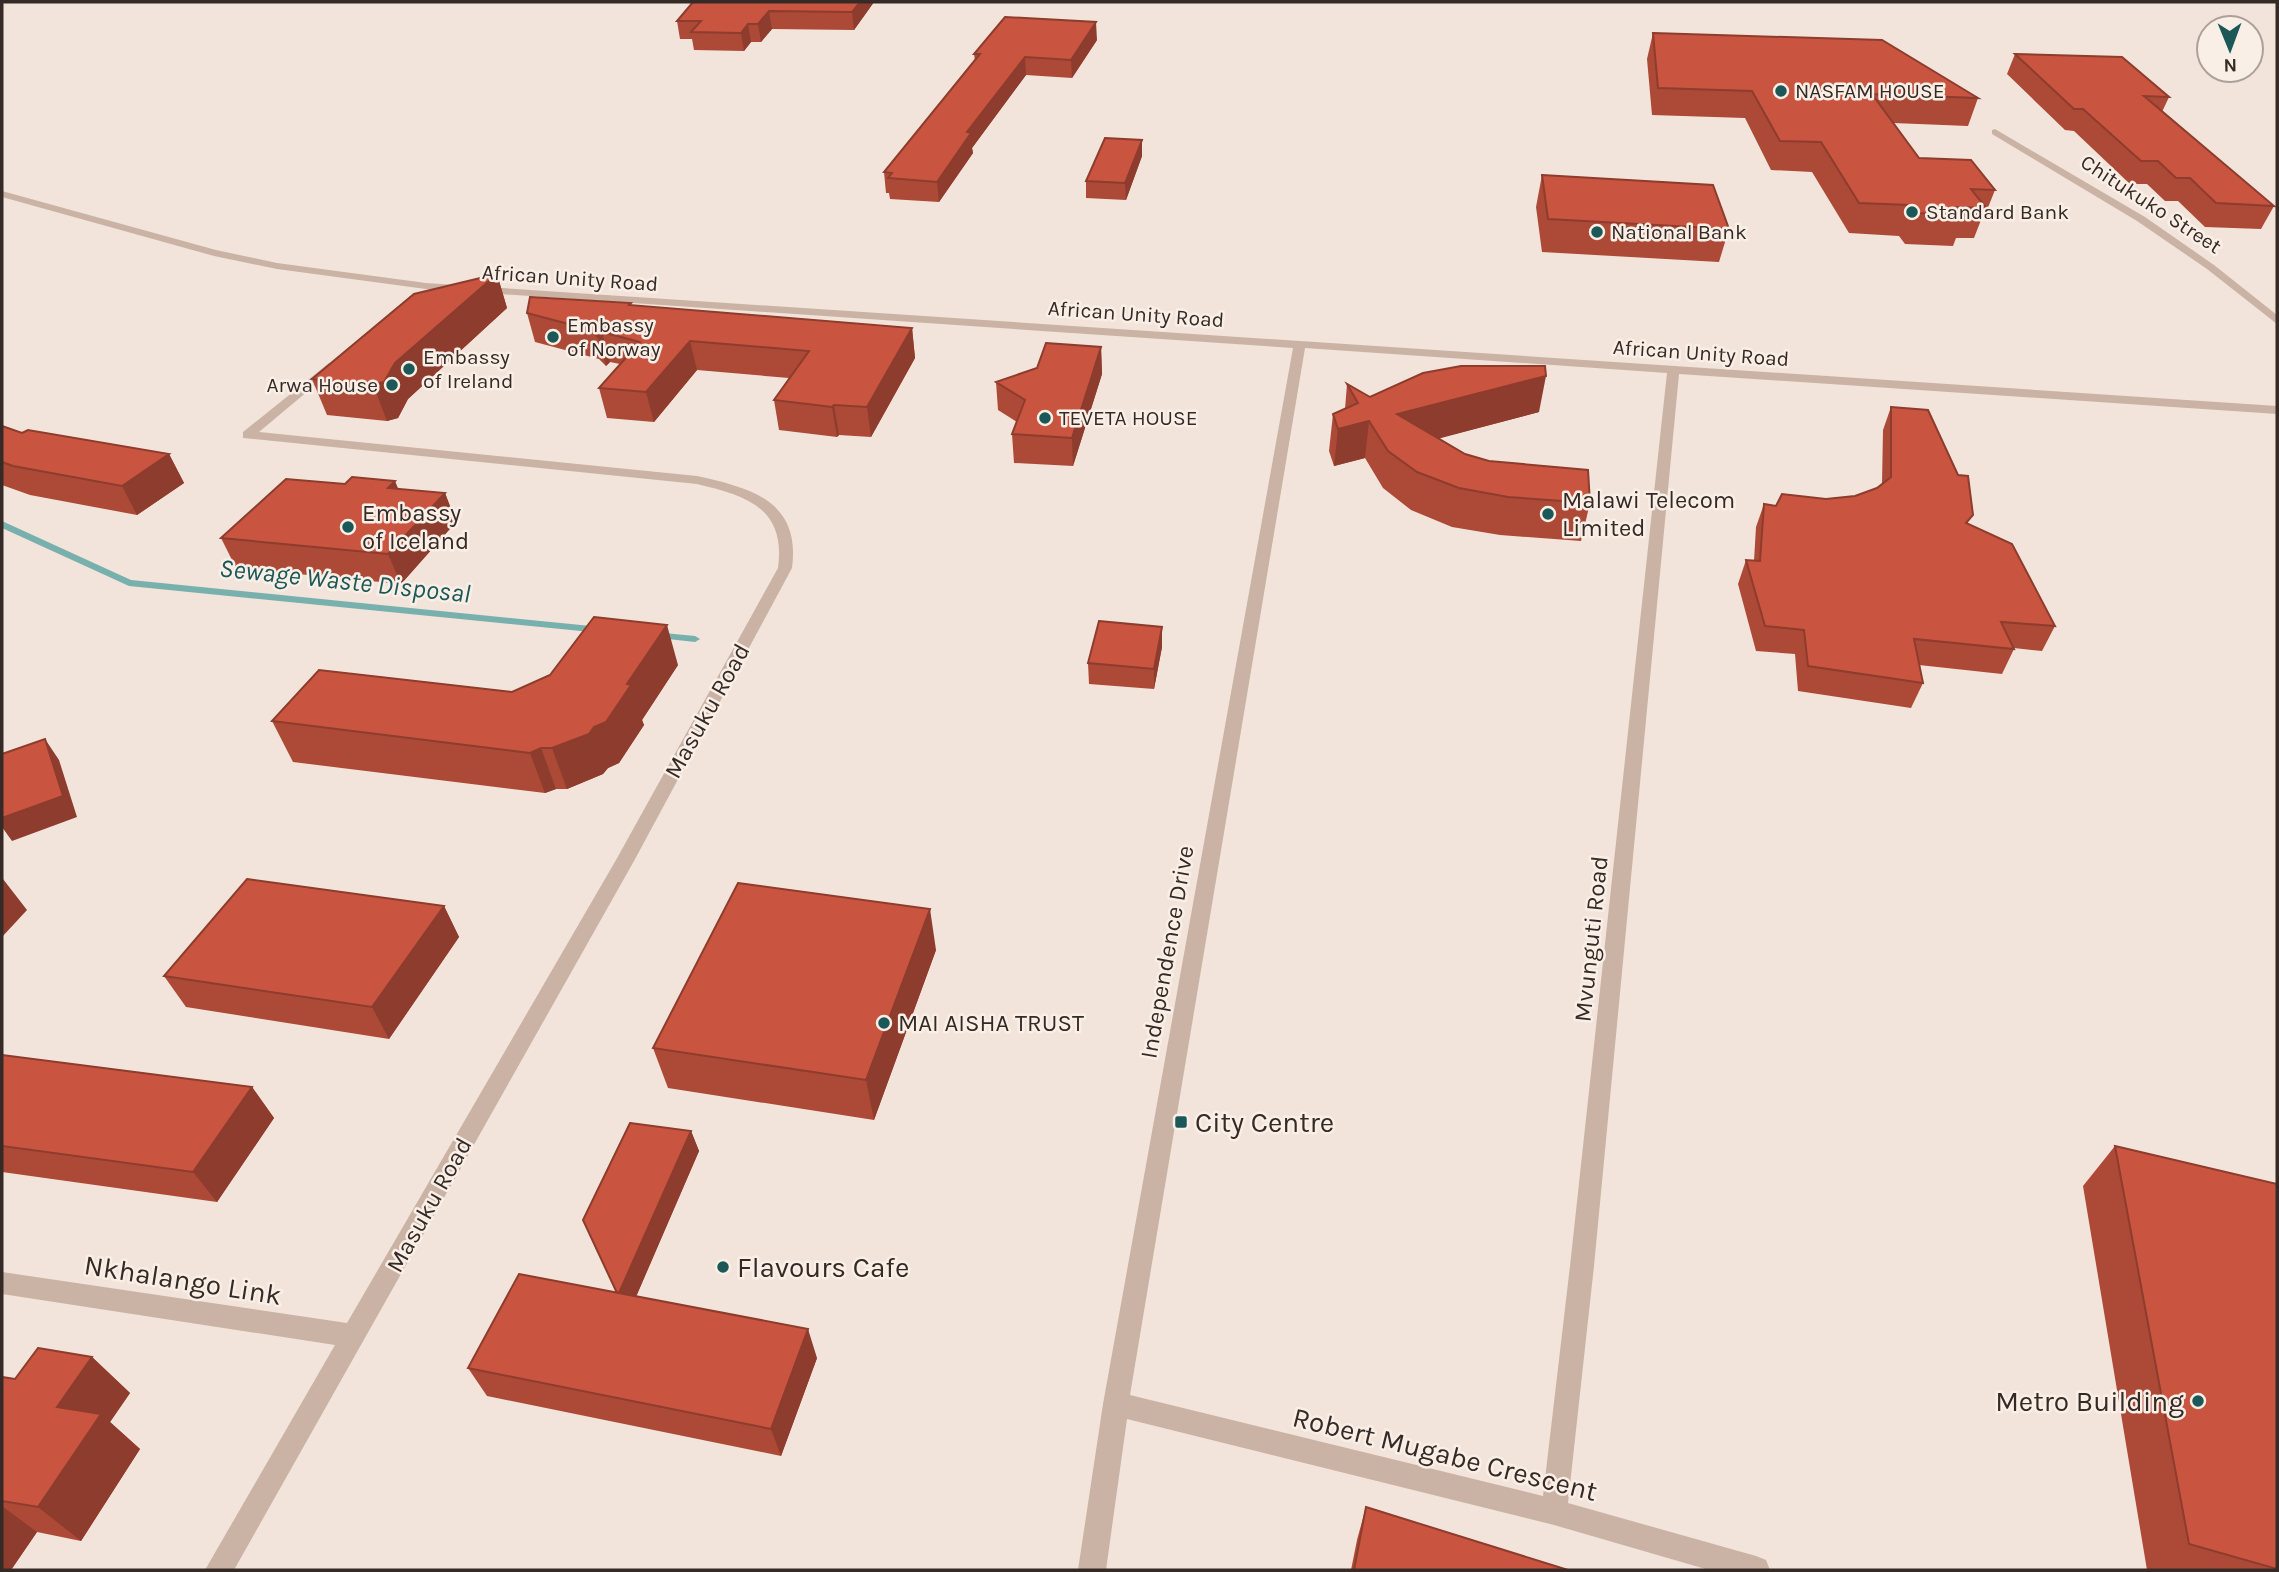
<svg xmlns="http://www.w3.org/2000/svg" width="2279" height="1572" font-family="Karla,sans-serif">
<rect width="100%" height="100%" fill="#f2e4da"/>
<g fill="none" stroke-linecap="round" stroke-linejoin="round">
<path fill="#78b0ad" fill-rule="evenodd" d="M2,521L131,580L601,627L606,630L601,633L129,586L2,528Z
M654,632L695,636L700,639L695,642L650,637L649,635L650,633Z"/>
<path fill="#cab3a5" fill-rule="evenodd" d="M1995,129L2145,217L2214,265L2277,315V324L2207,269L2137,221L1992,134V130Z
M2,191L216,250L277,263L426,283L2277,406V414L1679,374L1594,1266L1568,1503L1756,1556L1766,1560L1770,1570H1709L1554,1525L1127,1419L1106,1570H1078L1103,1404L1293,348L426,289L277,269L214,256L2,197ZM1305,348L1667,373L1570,1266L1543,1496L1130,1395Z
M329,363L333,364V370L259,432L697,476C751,488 801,501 792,568L634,861L234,1570H205L335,1345L2,1294V1272L347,1323L616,860L778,568C786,508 747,496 697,484L243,438V432Z"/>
</g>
<path fill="#ad4937" d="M693,2H874L854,30L772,29L761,42H751L744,51L694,50L692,39H680L677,21Z
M1653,33L1978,98L1968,126L1893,123L1919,158L1995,190L1983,220H1981L1974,238H1956L1953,246L1905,244L1899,236L1849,233L1812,172L1771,170L1745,118L1652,115L1647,59Z
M1097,40L1072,78L1026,75L972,148L973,153L939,202L890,199L889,193H886L884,172L975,61L974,54Z
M2015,54L2169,97L2162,112L2274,206L2261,229L2205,227L2178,201H2165L2147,184H2130L2074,131L2065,130L2007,74Z
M1142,140V156L1126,200L1086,198V181Z
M1542,175L1729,229L1719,262L1542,252L1536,207Z
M497,274L507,308L408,399L398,418L387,421L327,415L312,379Z
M631,306L912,328L915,358L871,437L839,435L837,437L779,430L774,400L789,378L697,370L654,422L607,418L599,388L620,364L610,362L606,366L599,359L535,342L527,313Z
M1101,347L1102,374L1073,466L1014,463L1012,434L1017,422L998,410L996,382Z
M1347,384L1370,397L1539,412L1439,438L1465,454L1590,503L1581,541L1500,535L1452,527L1411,510L1383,488L1365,458L1334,466L1329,451L1333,414L1345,409Z
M1891,407L1969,524L2055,626L2042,651L2014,648V649L2002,674L1919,665L1923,683L1911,708L1798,691L1795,654L1756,651L1738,584L1746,560L1754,561L1756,527L1764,504L1776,506L1855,496L1877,488L1882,484L1883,430Z
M2,426L22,433L169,454L184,483L137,515L30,495L2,485Z
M398,489L445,493L456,522L401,584L236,568L221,538Z
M1162,627V647L1154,689L1089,684L1088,663Z
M678,665L642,720L644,725L619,763L608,768L603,774L567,789H556L545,793L293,762L272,721L512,692Z
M444,906L459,937L389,1039L186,1007L164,976Z
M936,950L874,1120L668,1088L653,1048Z
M2,1055L252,1087L274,1118L217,1202L2,1172Z
M691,1131L699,1151L636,1297L817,1358L781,1456L487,1396L468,1368L617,1293Z
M2115,1146L2277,1184V1570H2147L2083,1186Z
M92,1357L130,1393L110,1422L140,1449L81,1541L37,1532L11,1570H2V1377L15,1379Z
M1366,1507L1568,1570H1351L1357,1540Z"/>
<path fill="#8d3c2d" d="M860,2H874L854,30L852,12Z
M769,11L772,29L761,42L758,24Z
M1096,22L1097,40L1072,78L1071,60Z
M748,24L751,42L744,51L741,33Z
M1025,57L1026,75L972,148L973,153L939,202L937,182L967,132Z
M1142,140V156L1126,200L1125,183Z
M497,274L507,308L408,399L398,418L387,421L373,384L395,363Z
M912,328L915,358L871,437L867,407Z
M602,332L610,362L606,366L598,337Z
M690,341L697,370L654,422L646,392Z
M1101,347L1102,374L1073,466L1072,438Z
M1546,376L1539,412L1392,451L1397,414Z
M834,405L839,435L837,437L832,407Z
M1369,421L1365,458L1334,466L1338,429Z
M169,454L184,483L137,515L122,486Z
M395,481L407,510L388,488Z
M445,493L456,522L401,584L388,554Z
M667,625L678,665L642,720L644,725L619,763L608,768L603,774L567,789L552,748L627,684Z
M1162,627V647L1154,689V669Z
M45,739L59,760L77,817L12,841L2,827V818Z
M541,748L556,789L545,793L530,753Z
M3,879L27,910L2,937V880Z
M444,906L459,937L389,1039L372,1007Z
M930,909L936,950L874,1120L866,1080Z
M252,1087L274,1118L217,1202L193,1172Z
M691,1131L699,1151L628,1315L618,1296Z
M808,1329L817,1358L781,1456L771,1429Z
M92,1357L130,1393L110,1422L140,1449L81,1541L38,1507L57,1407Z
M2,1506L37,1532L11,1570H2Z"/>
<path fill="#c95540" stroke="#8d3c2d" stroke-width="2" d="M693,2H860L852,12L769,11L758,24H748L741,33L691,32L701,21H677Z
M1005,17L1096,22L1071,60L1025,57L967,132L971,133L937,182L888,178L892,173L884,172L980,54H974Z
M1653,33L1882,40L1978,98L1872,94L1919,158L1971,160L1995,190L1971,189L1986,208L1958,207L1965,215L1916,213L1910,205L1859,203L1821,142L1780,141L1752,91L1658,88Z
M2015,54L2122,57L2169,97L2144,96L2274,206L2216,203L2190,178H2176L2158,161H2141L2083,109H2074Z
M1105,138L1142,140L1125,183L1086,181Z
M1542,175L1713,185L1729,229L1548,219Z
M497,274L395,363L384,382L373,384L312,379L414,294Z
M530,297L631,303L629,305L912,328L867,407L834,405L832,407L774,400L809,351L690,341L646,392L599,388L640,342L602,332L598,337L591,330L527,313Z
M1046,343L1101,347L1072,438L1012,434L1025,400L996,382L1037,368Z
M1461,366H1545L1546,376L1397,414L1465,454L1489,461L1588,470L1590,503L1508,497L1459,488L1417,472L1388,451L1369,421L1338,429L1333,414L1358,403L1347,384L1370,397L1423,373Z
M1891,407L1928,410L1958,475L1968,476L1973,515L1966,523L2012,544L2055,626L2001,622L2014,649L1914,639L1923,683L1808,666L1804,630L1765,626L1746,560L1760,561L1764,504L1776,506L1782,494L1826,499L1855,496L1877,488L1891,477Z
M2,426L22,433L28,430L169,454L122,486L13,466L2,462Z
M352,477L395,481L388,488L445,493L388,554L221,538L286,479L345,484Z
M594,617L667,625L627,684L631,685L606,722L594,727L589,734L552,748H541L530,753L272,721L319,670L512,692L550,675Z
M1099,621L1162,627L1154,669L1088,663Z
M45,739L63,796L2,818V754Z
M247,879L444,906L372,1007L164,976Z
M738,883L930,909L866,1080L653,1048Z
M2,1055L252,1087L193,1172L2,1146Z
M630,1123L691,1131L619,1293H617L583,1220Z
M2115,1146L2277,1184V1569L2189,1544Z
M519,1274L808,1329L771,1429L468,1368Z
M38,1348L92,1357L57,1407L101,1414L38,1507L2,1501V1377L15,1379Z
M1366,1507L1568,1570H1354Z"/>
<g fill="#1b5857" stroke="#faefe6" stroke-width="2.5">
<circle cx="1781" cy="91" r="7"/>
<circle cx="1912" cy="212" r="7"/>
<circle cx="1597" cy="232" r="7"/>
<circle cx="553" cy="337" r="7"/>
<circle cx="409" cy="369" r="7"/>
<circle cx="392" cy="385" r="7"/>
<circle cx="1045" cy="418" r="7"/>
<circle cx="1548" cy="514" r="7"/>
<circle cx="348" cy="527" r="7"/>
<circle cx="884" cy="1023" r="7"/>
<rect x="1174" y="1115" width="14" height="14" rx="3.5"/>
<circle cx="723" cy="1267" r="7"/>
<circle cx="2198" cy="1401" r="7"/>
</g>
<g text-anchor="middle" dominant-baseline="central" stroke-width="5" stroke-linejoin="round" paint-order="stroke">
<g font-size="21" fill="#362a27" stroke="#faefe6" text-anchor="start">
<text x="1795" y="91">NASFAM HOUSE</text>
<text x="1926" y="212">Standard Bank</text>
<text x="1611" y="232">National Bank</text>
<text x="567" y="325">Embassy<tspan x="567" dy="24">of Norway</tspan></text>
<text x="423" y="357">Embassy<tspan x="423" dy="24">of Ireland</tspan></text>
<text x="378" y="385" text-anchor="end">Arwa House</text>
<text x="1059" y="418">TEVETA HOUSE</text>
</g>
<g font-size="21" fill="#362a27" stroke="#faefe6">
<text transform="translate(2151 204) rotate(33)">Chitukuko Street</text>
<text transform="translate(570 278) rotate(4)">African Unity Road</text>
<text transform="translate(1136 314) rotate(4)">African Unity Road</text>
<text transform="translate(1701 353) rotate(4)">African Unity Road</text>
</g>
<g font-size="24" fill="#362a27" stroke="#faefe6" text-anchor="start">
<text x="1562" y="500">Malawi Telecom<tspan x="1562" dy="28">Limited</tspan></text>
<text x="362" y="513">Embassy<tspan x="362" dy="28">of Iceland</tspan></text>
<text x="898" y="1023">MAI AISHA TRUST</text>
</g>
<g font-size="24" fill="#362a27" stroke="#faefe6">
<text transform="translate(707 711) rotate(-61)">Masuku Road</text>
<text transform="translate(1591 939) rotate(-84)">Mvunguti Road</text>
<text transform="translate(1167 952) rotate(-80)">Independence Drive</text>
<text transform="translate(429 1205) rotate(-61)">Masuku Road</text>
</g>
<g font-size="26" font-style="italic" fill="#1b5857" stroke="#faefe6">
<text transform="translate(345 581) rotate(6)">Sewage Waste Disposal</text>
</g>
<g font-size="28" fill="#362a27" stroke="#faefe6" text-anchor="start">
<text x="1195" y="1122">City Centre</text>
<text x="737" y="1267">Flavours Cafe</text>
<text x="2184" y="1401" text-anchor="end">Metro Building</text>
</g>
<g font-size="28" fill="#362a27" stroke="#faefe6">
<text transform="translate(183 1280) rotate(9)">Nkhalango Link</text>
<text transform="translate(1445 1454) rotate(14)">Robert Mugabe Crescent</text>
</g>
</g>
<rect width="2279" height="1572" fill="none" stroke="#362a27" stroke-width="7"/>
<g transform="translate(2230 49) rotate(179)"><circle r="33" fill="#faefe6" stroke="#aca09a" stroke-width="2"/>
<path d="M0-5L12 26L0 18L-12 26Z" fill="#1b5857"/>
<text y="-10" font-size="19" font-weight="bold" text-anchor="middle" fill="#362a27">N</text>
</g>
</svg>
